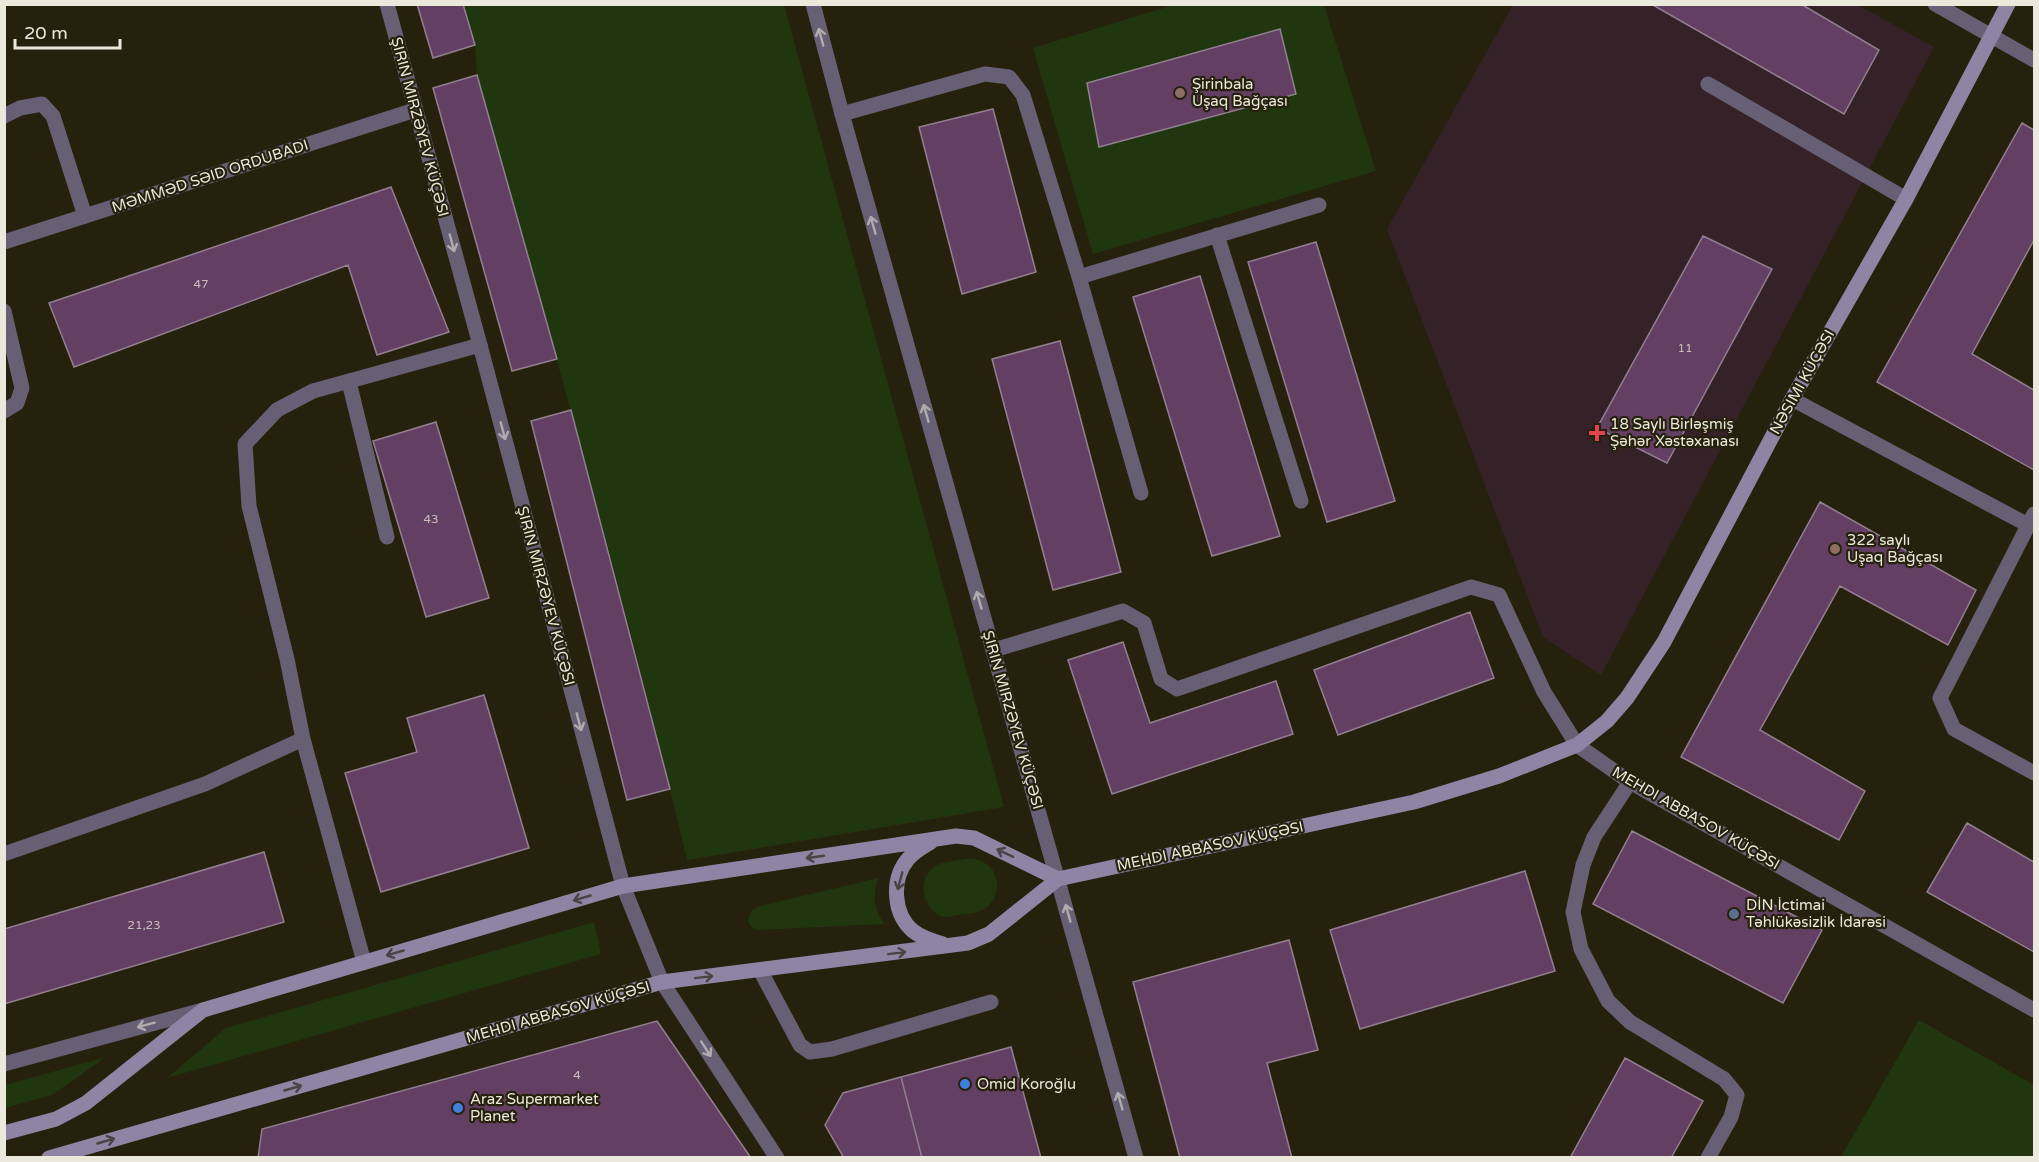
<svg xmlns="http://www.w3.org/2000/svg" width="2039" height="1162" font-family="'Varela Round',sans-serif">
<rect width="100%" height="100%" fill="#26210d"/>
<path fill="#342228" d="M1513,5H1858L1934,47L1601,675L1543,637L1387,229Z"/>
<path fill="#20360f" d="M463,5H784L1004,807L687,860C625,596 550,336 477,75L475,45Z
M1173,5H1324L1376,171L1093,254L1033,48Z
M971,858C979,860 986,862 991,868C1002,881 997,904 981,911C974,914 965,914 958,915C952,916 946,918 940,916C922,907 917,878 935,866C944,861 961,860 971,858Z
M878,878C873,898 873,906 884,924L757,930L750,926L748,920L752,910L757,907Z
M594,922L601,954L167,1078L226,1028Z
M1919,1020L2034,1085V1157H1841Z
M106,1057L52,1095L5,1108V1085Z"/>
<path fill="#634063" stroke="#917f90" stroke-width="1.5" d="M417,4H463L475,45L433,58Z
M1651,4H1801L1879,50L1844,114Z
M1280,29L1296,94L1099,147L1087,83Z
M477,75L557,359L512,371L433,88Z
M993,109L1036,272L962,294L919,127Z
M2022,123L2034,130V240L1972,354L2034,390V470L1877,382Z
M391,187L449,332L377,355L348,265L74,367L49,303Z
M1703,236L1772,269L1667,463L1597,428Z
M1316,242L1395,501L1327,522L1248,262Z
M1200,276L1280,536L1212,556L1133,297Z
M1060,341L1121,572L1053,590L992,359Z
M571,410L670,789L627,800L531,421Z
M436,422L489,598L426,617L373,441Z
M1820,502L1976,590L1948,645L1840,586L1760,730L1865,791L1839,840L1681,757Z
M1470,612L1494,678L1338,735L1314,670Z
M1123,642L1150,723L1276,681L1293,734L1112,794L1068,660Z
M484,695L529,848L381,892L345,773L417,752L407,718Z
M1967,823L2034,862V952L1927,892Z
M1632,831L1822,930L1783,1003L1593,904Z
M264,852L284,922L4,1004V929Z
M1525,871L1555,971L1360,1029L1330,930Z
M1289,940L1318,1050L1267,1063L1292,1158H1180L1133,982Z
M657,1021L751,1158H258L262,1129Z
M1011,1047L1041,1158H922L901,1077Z
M1625,1058L1703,1101L1671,1158H1570Z
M901,1077L922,1158H844L825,1125L843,1093Z"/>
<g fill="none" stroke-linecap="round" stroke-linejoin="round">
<path stroke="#676074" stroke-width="15" d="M1708,84L1906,199
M842,114L985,74L1009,77L1023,95L1079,277L1141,493
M4,116L20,108L42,104L53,116L85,216
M1217,235L1301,501
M1079,277L1319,205
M4,311L22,388L17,403L4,411
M349,382L387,537
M1792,399L2028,525
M2034,514L1940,698L1954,729L2034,773
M994,650L1123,611L1144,623L1161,679L1177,689L1471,587L1499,595L1544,692L1577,745
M1630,782L1594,837L1583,865L1573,912L1581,949L1608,1001L1630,1022L1724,1079L1737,1095L1731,1117L1708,1158
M4,854L205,784L303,739
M364,962L303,739L287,659L249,506L245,444L277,410L313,391L480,345
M760,970L800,1045L810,1052L832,1049L991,1002"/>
<path stroke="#676074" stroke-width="15" d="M387,4L480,345L623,886L662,982L777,1158
M813,4L842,114L1136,1158
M1935,4L2034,60
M4,242L415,110
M1577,745L1630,782L2034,1010
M4,1064L203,1010"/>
<path stroke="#8f84a4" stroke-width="15" d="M931,842C923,847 915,851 908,859C891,879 893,914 913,931C922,938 932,941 943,944
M4,1133L56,1119L86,1103L203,1010L623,886L956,836L974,838L1058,879
M49,1158L662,982L968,943L989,934L1058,879L1414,802L1499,776L1577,745L1607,721L1627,698L1664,642L1792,399L1906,199L2008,4"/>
</g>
<defs><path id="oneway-shaft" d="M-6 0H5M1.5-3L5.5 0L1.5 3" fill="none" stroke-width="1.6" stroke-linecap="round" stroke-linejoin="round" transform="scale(1.5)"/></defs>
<g stroke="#b0abad">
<use href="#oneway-shaft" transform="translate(821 37) rotate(-105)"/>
<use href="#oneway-shaft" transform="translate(873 225) rotate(-106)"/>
<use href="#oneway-shaft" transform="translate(452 243) rotate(75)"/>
<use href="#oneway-shaft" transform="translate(926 413) rotate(-106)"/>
<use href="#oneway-shaft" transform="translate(503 431) rotate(75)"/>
<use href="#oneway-shaft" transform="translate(979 600) rotate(-106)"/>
<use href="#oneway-shaft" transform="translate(579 722) rotate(75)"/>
<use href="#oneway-shaft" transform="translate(1068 913) rotate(-106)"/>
<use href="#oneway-shaft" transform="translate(146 1025) rotate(165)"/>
<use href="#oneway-shaft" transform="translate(706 1049) rotate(57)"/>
<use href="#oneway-shaft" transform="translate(1120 1101) rotate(-106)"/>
</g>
<g stroke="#4b4442">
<use href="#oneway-shaft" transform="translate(1005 853) rotate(-155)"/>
<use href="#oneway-shaft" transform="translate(815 857) rotate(172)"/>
<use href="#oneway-shaft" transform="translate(900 881) rotate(105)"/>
<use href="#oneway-shaft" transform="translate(582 898) rotate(164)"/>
<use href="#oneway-shaft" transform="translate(395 953) rotate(164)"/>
<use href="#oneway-shaft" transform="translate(897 953) rotate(-7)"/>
<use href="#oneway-shaft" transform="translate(704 977) rotate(-7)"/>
<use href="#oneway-shaft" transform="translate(293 1088) rotate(-16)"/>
<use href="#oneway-shaft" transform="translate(106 1141) rotate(-16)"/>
</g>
<g fill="#8d6e63" stroke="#26210d" stroke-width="2">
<circle cx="1180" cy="93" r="6"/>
<circle cx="1835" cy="549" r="6"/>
</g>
<path fill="#e0444e" stroke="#26210d" stroke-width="2" d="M1594 424h6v6h6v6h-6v6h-6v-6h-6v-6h6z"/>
<circle fill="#5c6f8a" stroke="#26210d" stroke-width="2" cx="1734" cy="914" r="6"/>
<g fill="#3f7fe0" stroke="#26210d" stroke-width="2">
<circle cx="965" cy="1084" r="6"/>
<circle cx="458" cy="1108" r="6"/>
</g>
<g text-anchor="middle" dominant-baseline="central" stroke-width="4.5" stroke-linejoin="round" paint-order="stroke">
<g font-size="12" fill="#c9bebe">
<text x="201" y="284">47</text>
<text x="1685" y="348">11</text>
<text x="431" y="519">43</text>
<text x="144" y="925">21,23</text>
<text x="577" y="1075">4</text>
</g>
<g font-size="15" fill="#ebe8dc" stroke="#26210d" text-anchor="start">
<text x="1192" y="84">Şirinbala<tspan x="1192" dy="17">Uşaq Bağçası</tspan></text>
<text x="1610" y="424">18 Saylı Birləşmiş<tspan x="1610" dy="17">Şəhər Xəstəxanası</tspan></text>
<text x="1847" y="540">322 saylı<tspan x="1847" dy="17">Uşaq Bağçası</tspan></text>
<text x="1746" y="905">DİN İctimai<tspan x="1746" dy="17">Təhlükəsizlik İdarəsi</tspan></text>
<text x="977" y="1084">Omid Koroğlu</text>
<text x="470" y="1099">Araz Supermarket<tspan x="470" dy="17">Planet</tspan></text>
</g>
<g font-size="15" fill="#ebe8dc" stroke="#26210d">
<text transform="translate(420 127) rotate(75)">ŞIRIN MIRZƏYEV KÜÇƏSI</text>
<text transform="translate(210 176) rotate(-18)">MƏMMƏD SƏID ORDUBADI</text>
<text transform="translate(1802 382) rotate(-61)">NƏSIMI KÜÇƏSI</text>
<text transform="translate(546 596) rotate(75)">ŞIRIN MIRZƏYEV KÜÇƏSI</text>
<text transform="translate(1013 720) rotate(74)">ŞIRIN MIRZƏYEV KÜÇƏSI</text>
<text transform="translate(1696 818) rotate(30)">MEHDI ABBASOV KÜÇƏSI</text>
<text transform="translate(1210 846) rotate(-12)">MEHDI ABBASOV KÜÇƏSI</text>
<text transform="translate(558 1012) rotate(-16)">MEHDI ABBASOV KÜÇƏSI</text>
</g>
</g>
<rect width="2039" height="1162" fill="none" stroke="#ebe8dc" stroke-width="12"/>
<path d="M15 39v9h105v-9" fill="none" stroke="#ebe8dc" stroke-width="3"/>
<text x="24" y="39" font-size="18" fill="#ebe8dc" stroke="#26210d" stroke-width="4.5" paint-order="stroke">20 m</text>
</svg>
